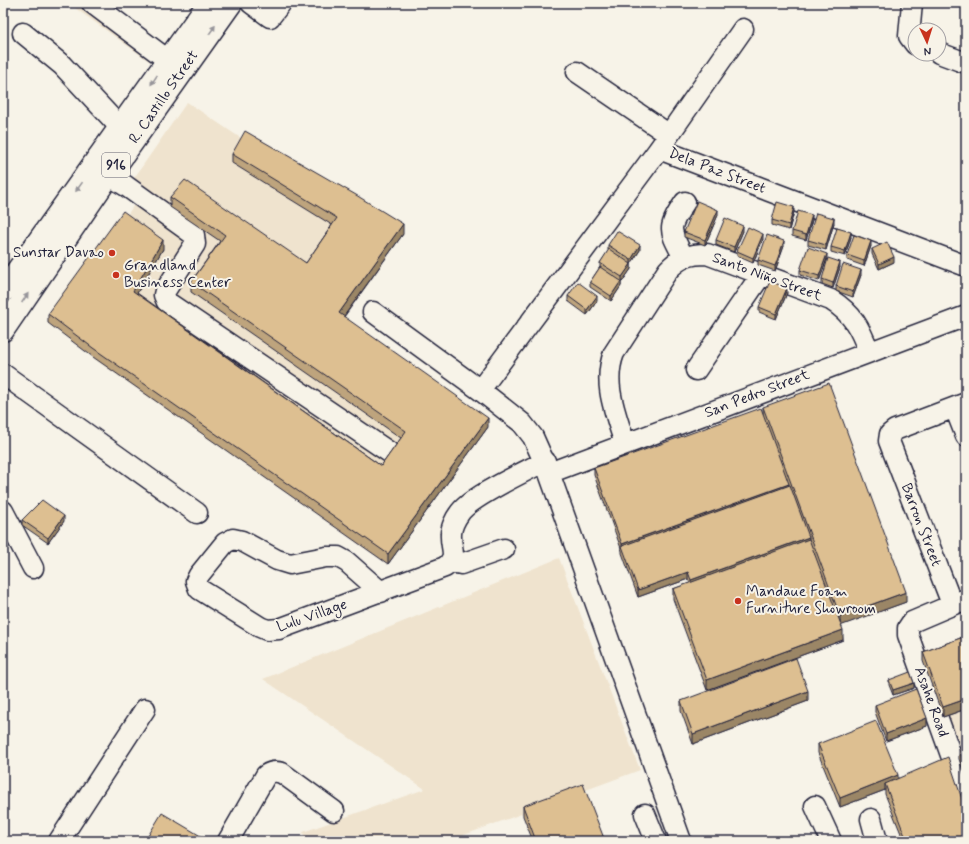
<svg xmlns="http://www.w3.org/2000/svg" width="969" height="844" font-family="Mynerve,sans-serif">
<rect width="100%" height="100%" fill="#f7f3e8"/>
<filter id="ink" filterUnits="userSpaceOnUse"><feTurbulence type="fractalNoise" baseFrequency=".025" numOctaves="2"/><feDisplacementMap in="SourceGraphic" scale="8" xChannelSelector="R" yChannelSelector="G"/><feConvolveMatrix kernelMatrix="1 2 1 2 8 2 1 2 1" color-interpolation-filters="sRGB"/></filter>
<g filter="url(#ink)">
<path fill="#efe3ce" d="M68,3H103L161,45L149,61Z
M187,102L245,141L403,234L339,323L438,393L388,564L93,358L133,300L123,221L144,190L132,181Z
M559,558L640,770L448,841H306L303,832L425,789L263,679Z
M966,646V779L923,661Z"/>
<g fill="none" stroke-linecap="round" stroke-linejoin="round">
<defs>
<path id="minor" d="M92,3L181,70
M251,3L270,17L281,3
M912,3L909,36L915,44
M23,33L62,65L131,139
M939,53L966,63
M577,72L668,134
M659,149L966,266
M96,167L126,186L194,235L195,244L165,291L164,295L167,302L389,452
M683,256C669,229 667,229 685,202
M373,312L480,390L522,423L533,437L549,473L681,841
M696,370L761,275
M3,374L197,513
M480,390L659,149L743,29
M955,408L966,436
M625,444C616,414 602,384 614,353L668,270C680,257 690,254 707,254L831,300C853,314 860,328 869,352
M549,473L966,316
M3,511L33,568
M451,562L461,564L504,549
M381,592L347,562L338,557H326L290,564L277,560L242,541L233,539L225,543L199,575L196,581L199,589L260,627L267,630L279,629L445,567C459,556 450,549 451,534C451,528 455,519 459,514C469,497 525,472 545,461
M966,599L912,622L908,628V635L966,797
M952,604L889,441L890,434L895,430L966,403
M815,806L831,841
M645,814L656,841
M871,819L877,841
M59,841L145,709
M228,841L266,775C272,771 276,771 282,773L334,811"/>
<path id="major" d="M3,291L209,3
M3,330L109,175L231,3"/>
</defs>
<use href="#minor" stroke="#22223b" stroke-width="23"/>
<use href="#major" stroke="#22223b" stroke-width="25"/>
<use href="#minor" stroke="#f7f3e8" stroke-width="20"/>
<use href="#major" stroke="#f7f3e8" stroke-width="22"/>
</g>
<path fill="#bea47d" stroke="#22223b" d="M232,154L403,234L344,317L488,427L388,564L93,357L48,323V314L163,249L137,293L381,466L401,438L191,292V282L220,241L170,207V197L306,263L332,225L232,163Z
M794,212L789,230L772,225V220Z
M718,215L705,245L684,237V232Z
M812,220L806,240L792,236V231Z
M834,223L826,250L808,245V240Z
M743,231L734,252L716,245V240Z
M851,237L845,256L831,252V247Z
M763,239L753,263L737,256V251Z
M608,245L640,250L631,264V269L622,282H621V286L611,301L590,287V282L600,267V263L609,250H608Z
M784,246L775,271L758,265V260Z
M871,246L864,266L847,260V255Z
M872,249L894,262L879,269L872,254Z
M827,259L819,281L800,275V270Z
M840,267L833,288L822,284V279Z
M861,275L853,297L836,291V286Z
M787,293L776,319L759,312V307Z
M568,296L597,301L587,315L568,301Z
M763,407L906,602L841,625L843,640L707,690L673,599V589L690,583L688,579L638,597L622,553V551L594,475V468L763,414Z
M22,520L64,521L48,543L22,525Z
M966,636V709L943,717L923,661V652Z
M889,680L914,688L893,695L889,685Z
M681,701H808L693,744L681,711Z
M875,705L927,726L886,741L875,712Z
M818,744L898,779L966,841H904L885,794V790L840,807L818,753Z
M966,746V779L959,759V749Z
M523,806L605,841H533L523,816Z"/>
<path fill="#9b8666" stroke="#22223b" d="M794,207V212L789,230V225Z
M718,210V215L705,245V240Z
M812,215V220L806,240V235Z
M834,218V223L826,250V245Z
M403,224V234L339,323V313Z
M743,226V231L734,252V247Z
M851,232V237L845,256V251Z
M763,234V239L753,263V258Z
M163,240V249L133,300V291Z
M784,241V246L775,271V266Z
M871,241V246L864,266V261Z
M640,245V250L631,264V269L622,282V277L631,264V260Z
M827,254V259L819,281V276Z
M894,257V262L879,269V264Z
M840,262V267L833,288V283Z
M861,270V275L853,297V292Z
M621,281V286L611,301V296Z
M787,288V293L776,319V314Z
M597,296V301L587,315V310Z
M488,418V427L388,564V554Z
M789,484V492L622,547V544Z
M64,516V521L48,543V538Z
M809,537V545L691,587V580Z
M688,572V579L638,597V590Z
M906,592V602L840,626V616Z
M843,630V640L707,690V680Z
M914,683V688L893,695V690Z
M808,691V701L693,744V734Z
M966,699V709L943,717V707Z
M927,718V726L886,741V734Z
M898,775V784H885V790L840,807V798Z"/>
<path fill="#ddbf91" stroke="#22223b" d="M245,131L356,195L403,224L339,313L488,418L388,554L93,348L48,314L123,211L163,240L133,291L381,466L406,431L191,282L225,235L170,197L185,180L306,263L337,218L232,154Z
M697,201L718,210L705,240L684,232Z
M777,202L794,207L789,225L772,220Z
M798,211L812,215L806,235L792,231Z
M816,213L834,218L826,245L808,240Z
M725,218L743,226L734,247L716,240Z
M748,227L763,234L753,258L737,251Z
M837,228L851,232L845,251L831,247Z
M617,231L640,245L631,260L608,245Z
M767,235L784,241L775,266L758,260Z
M854,235L871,241L864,261L847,255Z
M887,242L894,257L879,264L872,249Z
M808,247L827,254L819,276L800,270Z
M609,249L631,264L622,277L600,263Z
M828,258L840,262L833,283L822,279Z
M843,264L861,270L853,292L836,286Z
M600,267L621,281L611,296L590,282Z
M770,281L787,288L776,314L759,307Z
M578,282L597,296L587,310L568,296Z
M829,383L906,592L840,616L763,407Z
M761,408L789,484L622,544L594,468Z
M790,485L809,537L691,580L688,572L638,590L622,546Z
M42,500L64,516L48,538L22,520Z
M809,539L843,630L707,680L673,589Z
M966,636V699L943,707L923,652Z
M796,658L808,691L693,734L681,701Z
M910,672L914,683L893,690L889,680Z
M916,689L927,718L886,734L875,705Z
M876,721L898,775L840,798L818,744Z
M966,746V769L959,749Z
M948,757L966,811V841H907L885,784Z
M583,784L605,841H536L523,806Z
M162,813L209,841H145Z"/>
<defs><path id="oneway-solid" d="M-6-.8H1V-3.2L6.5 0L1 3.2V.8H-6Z"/></defs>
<g fill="#97959a">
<use href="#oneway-solid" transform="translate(212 30) rotate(-55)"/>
<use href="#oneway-solid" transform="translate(154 80) rotate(124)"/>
<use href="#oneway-solid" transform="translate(79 187) rotate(126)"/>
<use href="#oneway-solid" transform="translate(25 298) rotate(-56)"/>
</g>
</g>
<g fill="#c8321e" stroke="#f7f3e8" stroke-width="1.5">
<circle cx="112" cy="253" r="4"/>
<circle cx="116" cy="275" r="4"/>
<circle cx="738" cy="601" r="4"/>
</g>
<g text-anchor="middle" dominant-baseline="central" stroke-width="4" stroke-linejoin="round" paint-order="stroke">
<rect fill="#f7f3e8" stroke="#62616f" stroke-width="1" x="102" y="153" width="28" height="24" rx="3"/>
<g font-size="14" font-weight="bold" fill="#22223b">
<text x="116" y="165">916</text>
</g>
<g font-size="15" fill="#22223b" stroke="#f7f3e8">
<text transform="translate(164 97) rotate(-55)">R. Castillo Street</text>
<text transform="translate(717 171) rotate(21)">Dela Paz Street</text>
<text transform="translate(767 277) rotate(20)">Santo Niño Street</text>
<text transform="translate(757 394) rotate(-21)">San Pedro Street</text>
<text transform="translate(921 525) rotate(69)">Barron Street</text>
<text transform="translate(312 616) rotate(-19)">Lulu Village</text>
<text transform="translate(931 702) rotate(70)">Asahe Road</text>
</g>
<g font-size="15" fill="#22223b" stroke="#f7f3e8" text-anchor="start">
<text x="104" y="253" text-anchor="end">Sunstar Davao</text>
<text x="124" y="266">Grandland<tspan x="124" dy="17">Business Center</tspan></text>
<text x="746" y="592">Mandaue Foam<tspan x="746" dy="17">Furniture Showroom</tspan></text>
</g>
</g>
<rect width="969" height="844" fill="none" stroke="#f7f3e8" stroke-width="16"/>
<rect x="8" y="8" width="953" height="828" fill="none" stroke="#22223b" stroke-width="1.5" filter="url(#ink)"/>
<g transform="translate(927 42) rotate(176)"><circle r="19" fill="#f7f3e8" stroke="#a29fa3"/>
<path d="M0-3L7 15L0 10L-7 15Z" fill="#c8321e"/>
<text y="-6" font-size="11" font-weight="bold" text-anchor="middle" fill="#22223b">N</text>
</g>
</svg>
